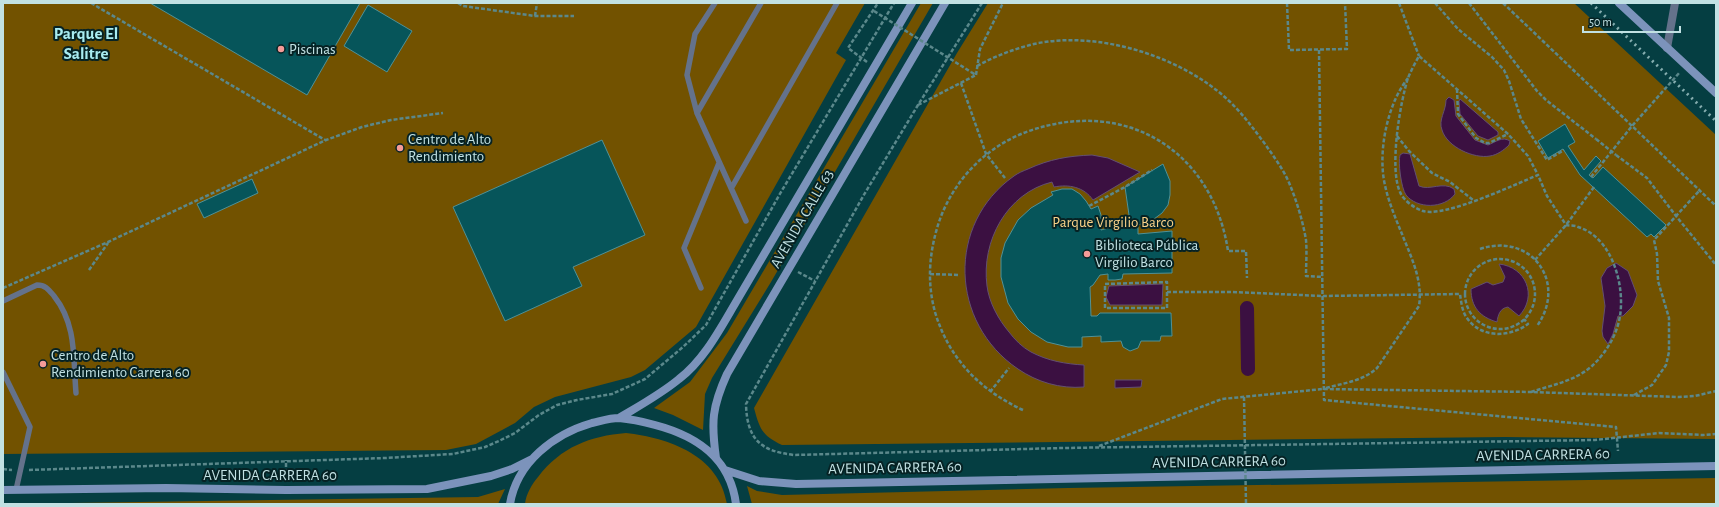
<svg xmlns="http://www.w3.org/2000/svg" width="1719" height="507" font-family="'Alegreya Sans',sans-serif">
<rect width="100%" height="100%" fill="#053e42"/>
<path fill="#725200" d="M3,3H865L836,53L846,60L696,327L645,370L631,377L555,397L534,407L515,423L476,444L446,450L3,454Z
M921,3H933L771,282L712,378L705,394L703,430L673,415L654,408L690,382L727,333Z
M988,3H1574L1716,135V439L1505,437L782,445C762,435 760,430 754,408L957,53Z
M626,433C669,438 719,455 727,504H525C526,494 532,484 538,477C561,447 590,436 626,433Z
M1716,478V504H752L747,486L757,491L782,495L1068,488Z
M505,489L498,504H3L478,497Z"/>
<path fill="#3b1041" stroke="#634f72" d="M1449,97L1454,100L1456,116L1475,140L1488,145C1496,142 1502,136 1510,141L1509,145C1504,150 1497,155 1490,156C1474,159 1447,147 1442,130C1438,120 1446,111 1446,100Z
M1460,99L1498,132V135L1488,140L1478,136L1460,114L1459,101Z
M1403,153L1410,154L1419,186C1430,191 1443,181 1454,189L1455,194C1444,209 1417,209 1406,195C1401,188 1398,162 1400,155Z
M1092,155L1108,158L1140,172L1093,200C1084,187 1069,184 1054,187L1052,182C1007,193 981,241 987,286C989,302 998,319 1009,332C1015,340 1022,347 1031,352C1048,361 1066,364 1084,365V387C1060,389 1037,382 1018,369C950,323 946,224 1014,176C1018,173 1023,171 1028,169C1050,159 1068,156 1092,155Z
M1616,263L1628,271L1637,295L1633,306L1623,316H1618L1613,334L1608,344L1603,337L1602,331L1605,306L1601,278L1607,268Z
M1499,264C1526,267 1538,296 1519,316L1508,307C1500,308 1498,315 1497,322C1480,317 1471,307 1471,289L1487,282L1493,285L1503,282L1505,277Z
M1163,284L1162,305H1110L1106,297L1109,286Z
M1115,380H1142L1141,387L1115,388Z"/>
<g fill="none" stroke-linecap="round" stroke-linejoin="round">
<path stroke="#3b1041" stroke-width="14" d="M1247,308L1248,369"/>
</g>
<path fill="#06555a" stroke="#4f9196" d="M150,3H360L307,95Z
M368,5L412,31L387,72L344,46Z
M1565,124L1575,142L1568,146L1584,170L1596,156L1601,161L1589,175L1593,178L1603,167L1666,225L1654,237L1651,234L1647,237L1580,175L1563,149L1548,158L1538,141Z
M602,140L645,235L573,267L582,286L505,321L453,207Z
M1163,164L1170,181V195L1168,205L1162,213L1154,219L1138,225V234L1172,231V273L1123,274L1122,279L1115,280H1108V274L1100,275L1093,285L1090,287L1091,316H1097L1100,313H1171L1172,336H1161L1160,341H1141L1138,348L1130,351L1123,347L1121,341L1101,342V336L1082,337V347H1068L1047,342L1031,332L1018,319L1008,303L1001,277V258L1005,243L1018,220L1031,208L1053,195L1051,192L1062,189H1072L1080,194L1086,201L1091,209L1098,206L1101,215V230L1130,222L1125,187Z
M252,179L258,193L204,218L197,204Z"/>
<g fill="none" stroke-linecap="round" stroke-linejoin="round">
<path stroke="#5b888b" stroke-width="2.5" stroke-dasharray="4 2" stroke-linecap="butt" d="M91,3L325,140
M458,3L463,6L535,16H574
M982,3L918,105L865,193L746,404C747,439 760,451 794,455L1063,448L1595,440L1659,433L1703,435L1716,434
M1287,3L1289,50L1347,49L1345,3
M1399,3L1419,56
M1435,3L1458,29L1492,57L1504,70L1509,81L1521,119L1547,160L1564,150
M1469,3L1537,91L1546,100L1596,139
M1503,3L1716,206
M535,16L537,3
M1319,50L1324,400L1616,427L1618,451
M867,62L848,48L878,3
M977,66C995,56 1014,49 1034,44C1097,30 1181,56 1228,100C1242,113 1253,128 1265,144C1274,157 1284,170 1290,185C1297,202 1303,222 1306,240C1307,252 1306,265 1306,276L1323,277
M971,72L976,75
M976,75L980,49L1003,3
M961,83L986,154L1005,178
M1457,89L1458,114L1476,138L1485,143H1489L1508,134
M918,105L976,75
M1397,136L1409,151L1432,173L1450,182L1473,200
M1616,155L1647,178L1676,216L1716,265
M1591,177L1632,126L1680,72
M1089,206L1125,187L1152,170
M1480,249C1531,232 1568,282 1537,326
M1465 294a35 35 0 1 1 70 0a35 35 0 1 1-70 0Z
M1535,260L1566,225L1594,187
M89,270L108,243
M798,272L815,281
M930,274L960,275
M3,288L108,242L326,140L362,127L391,120L443,113
M1167,292V308H1105V284L1167,282V292H1232L1323,296L1460,294C1461,301 1462,309 1465,315C1479,339 1509,338 1528,324L1524,319
M1326,388C1344,383 1363,381 1377,368L1419,306C1423,280 1411,257 1402,234C1394,215 1385,193 1383,173C1380,142 1389,102 1408,78
M990,392L1009,368
M1531,392C1552,385 1575,381 1592,366C1606,353 1617,335 1620,316C1625,285 1612,237 1578,227C1575,225 1570,226 1566,225L1547,196L1538,175C1516,184 1444,218 1423,211C1414,208 1403,200 1400,192C1389,168 1400,103 1408,78C1411,71 1415,63 1419,56L1508,134L1528,156L1538,175
M1634,395L1652,385L1666,365L1669,352V318L1658,281L1657,254L1654,240L1699,191
M1023,410C980,390 949,359 935,312C927,283 929,254 938,225C952,181 986,146 1029,131C1126,97 1213,151 1228,251H1246L1247,278
M1099,446L1222,399L1323,389L1531,392L1679,397L1695,396L1716,391
M3,469L12,470
M29,470L385,458L453,454L485,447L499,441L515,433L539,415L557,405L577,400L612,394L645,379L683,347L706,325L781,192L894,3
M286,473V460"/>
<path stroke="#64728b" stroke-width="5.5" d="M715,3L695,34L687,75L697,113L746,221
M697,113L761,3
M732,187L837,3
M701,288L684,248L719,163
M3,301L37,285C46,285 49,290 54,296C77,325 73,358 76,393
M3,372L30,427L16,490"/>
<path stroke="#64728b" stroke-width="8" d="M1667,48L1675,3"/>
<path stroke="#7c93bb" stroke-width="8" d="M1619,3L1716,93
M619,418C639,406 661,394 679,379C704,360 720,329 736,302L912,3
M716,458C711,422 712,407 727,374L945,3
M725,470L759,481L796,484L1716,466
M3,490L166,488L286,490L427,489L491,476L512,469L532,459
M510,504C517,462 554,434 592,423C601,421 610,418 619,418C631,419 644,422 655,425C697,436 730,458 736,504"/>
<path stroke="#85adaf" stroke-width="3" stroke-dasharray="2 4" stroke-linecap="butt" d="M1591,3L1716,121"/>
<path stroke="#5b888b" stroke-width="2.5" stroke-dasharray="4 2" stroke-linecap="butt" d="M874,11L971,72
M1596,139L1616,155
M1244,397L1246,504"/>
</g>
<g fill="#f59b98" stroke="#062224" stroke-width="1.5">
<circle cx="281" cy="49" r="4"/>
<circle cx="400" cy="148" r="4"/>
<circle cx="1087" cy="254" r="4"/>
<circle cx="43" cy="364" r="4"/>
</g>
<g text-anchor="middle" dominant-baseline="central" stroke-width="4" stroke-linejoin="round" paint-order="stroke">
<g font-size="15" fill="#c1e1e3" stroke="#062224" text-anchor="start">
<text x="289" y="49">Piscinas</text>
<text x="408" y="139">Centro de Alto<tspan x="408" dy="17">Rendimiento</tspan></text>
<text x="1095" y="245">Biblioteca Pública<tspan x="1095" dy="17">Virgilio Barco</tspan></text>
<text x="51" y="355">Centro de Alto<tspan x="51" dy="17">Rendimiento Carrera 60</tspan></text>
</g>
<g font-size="15" fill="#c1e1e3" stroke="#062224">
<text transform="translate(802 219) rotate(-60)">AVENIDA CALLE 63</text>
<text transform="translate(1543 455) rotate(-1)">AVENIDA CARRERA 60</text>
<text transform="translate(1219 462) rotate(-1)">AVENIDA CARRERA 60</text>
<text transform="translate(895 468) rotate(-1)">AVENIDA CARRERA 60</text>
<text x="270" y="475">AVENIDA CARRERA 60</text>
</g>
<g font-size="15" fill="#fad289" stroke="#062224">
<text x="1113" y="222">Parque Virgilio Barco</text>
</g>
<g font-size="17" font-weight="bold" fill="#a8ecf1" stroke="#062224">
<text x="86" y="33">Parque El<tspan x="86" dy="20">Salitre</tspan></text>
</g>
</g>
<rect width="1719" height="507" fill="none" stroke="#c1e1e3" stroke-width="8"/>
<path d="M1583 26v6h97v-6" fill="none" stroke="#c1e1e3" stroke-width="2"/>
<text x="1589" y="26" font-size="12" fill="#c1e1e3" stroke="#062224" stroke-width="3" paint-order="stroke">50 m</text>
</svg>
